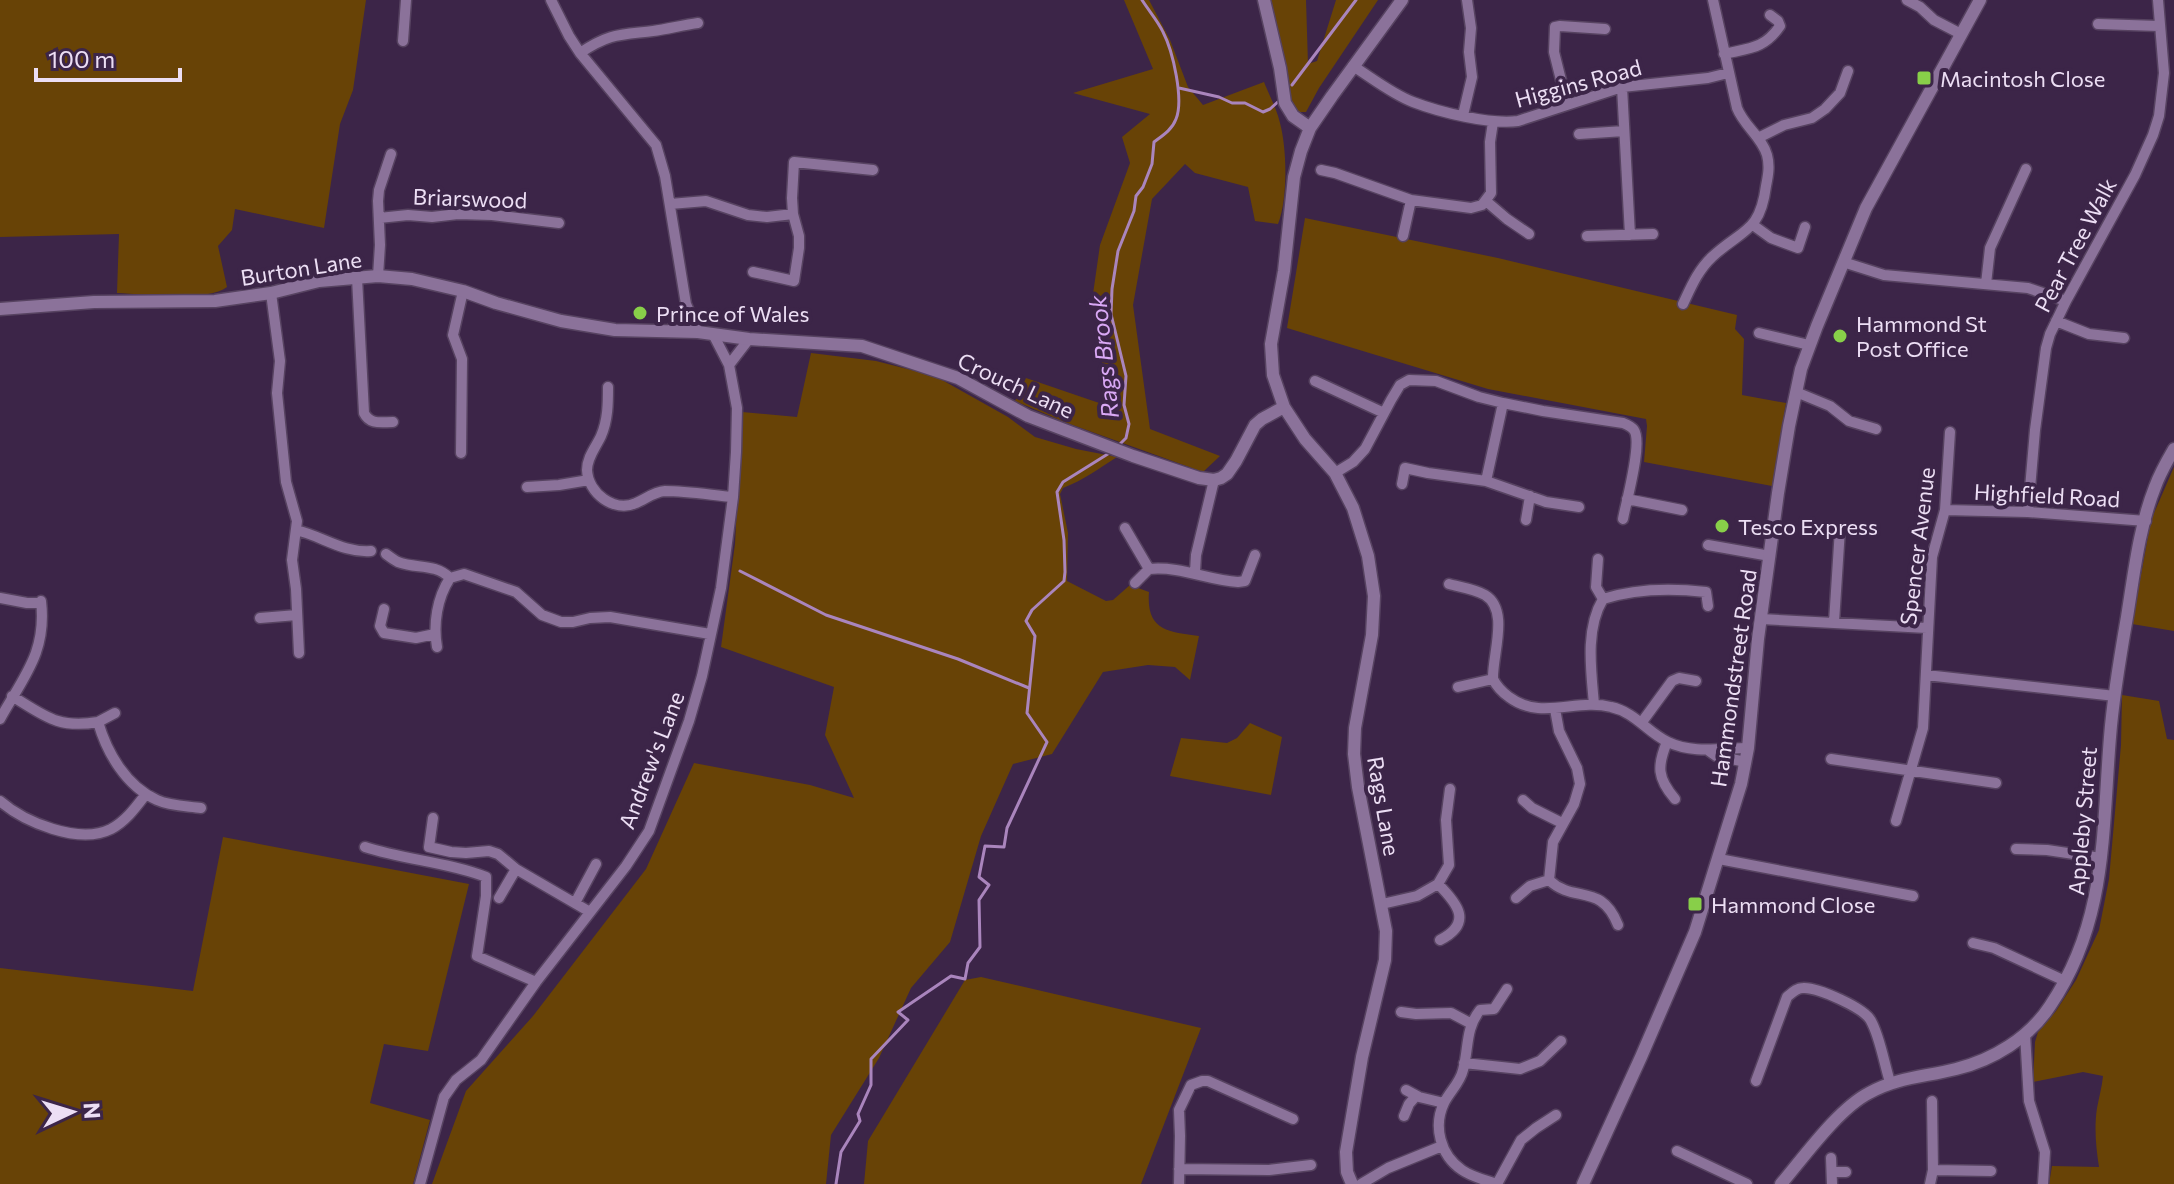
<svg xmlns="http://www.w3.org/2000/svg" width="2174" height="1184" font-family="Commissioner,sans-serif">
<rect width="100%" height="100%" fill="#3c2548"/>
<path fill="#684306" d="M0,0H366L353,90L340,124L324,228L235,209L232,230L218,246L227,287C207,302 144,294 117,293L119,234L0,237Z
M1124,0H1149L1170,40L1188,87L1203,105L1264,82C1269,95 1277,109 1280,123C1287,149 1288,199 1278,224L1255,221L1248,187L1195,173L1185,164L1152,199L1133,305L1150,429L1220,456L1203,472L1067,423L1015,401L1026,378L1108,406L1093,294L1100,245L1130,163L1122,137L1150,114L1073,93L1153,69Z
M1269,0H1306L1308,64L1317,61L1336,0H1378L1319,88L1306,112H1298L1290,100Z
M1305,218L1498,258L1737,315L1735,329L1744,339L1742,395L1786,403L1772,486L1644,462L1647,426L1646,419L1488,389L1287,328Z
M811,353L876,361L935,376L1008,417L1035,437L1076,449L1117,457C1098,469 1084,480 1063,488L1060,494L1068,533L1067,581L1106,601L1113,600L1130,585L1149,592C1146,630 1167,632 1199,636L1190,680L1175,667L1148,665L1103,672L1052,754L1013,764L981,836L950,942L911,988L879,1058L831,1135L826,1184H432L466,1091L533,1016L646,869L694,763L810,785L854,798L825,735L834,687L721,647L735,544L742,412L797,417Z
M2174,467V631L2132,624L2151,520Z
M2122,695L2159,701L2167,739L2174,740V1184H2049L2052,1166L2099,1167C2096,1148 2094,1128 2097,1108C2099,1097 2102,1087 2103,1076L2083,1072L2033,1082L2035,1042L2038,1032L2056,1011L2076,980L2099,930L2109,879L2121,745Z
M1250,723L1282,737L1271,795L1170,776L1181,738L1227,743L1237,738Z
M223,837L469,884L428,1051L384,1044L370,1103L430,1120L413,1184H0V968L193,991Z
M981,977L1201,1028L1141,1184H864L868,1141L965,980Z"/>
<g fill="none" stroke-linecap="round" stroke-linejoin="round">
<path stroke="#aa85bd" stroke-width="3" d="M1292,85L1356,0
M1179,88L1219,97L1232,103H1245L1263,112L1270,109L1280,100
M1117,447L1126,438L1129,424L1124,405L1126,376L1111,314L1112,289L1118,251L1134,211L1136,196L1143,187L1152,164L1154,142C1162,136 1172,130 1176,119C1184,100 1173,51 1163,32C1158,21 1149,11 1142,0
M740,571L826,615L958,659L1029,688
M836,1184L841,1152L860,1121L858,1114L871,1085V1059L908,1020L898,1012L951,976L965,979L968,963L980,947L979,900L989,885L979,877L985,846L1004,847L1007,828L1047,742L1027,713L1035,636L1026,621L1032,610L1064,581L1065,572L1064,540L1057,492L1063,482L1111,452"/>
<defs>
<path id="minor" d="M551,0L569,36L580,53L656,145L665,176L686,304L698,332
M1907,0L1920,7L1934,20L1961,34
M2098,24L2159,26
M403,41L406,0
M580,53C610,33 620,35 653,31C668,29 683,25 698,23
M1724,54C1750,48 1764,49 1780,26L1778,21L1770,15
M1353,66C1372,78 1392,94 1413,102C1439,112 1491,125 1518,121L1622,87L1708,78L1728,73
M1622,87L1630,235
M1567,104L1554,52L1555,27L1560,26L1605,29
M1463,115L1472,77L1469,52L1471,28L1467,0
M1579,134L1624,131
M1758,138L1784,125L1812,118L1825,109L1840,93L1848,71
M1321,170L1335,173L1411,200L1471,208L1482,205L1491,193L1490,142L1493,122
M1486,201L1507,219L1529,234
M670,204L706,201L748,215L767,217L793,214
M379,218L408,215L432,217L458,214L492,215L559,223
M1753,225L1771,238L1798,248L1805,227
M1403,236L1411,200
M1587,236L1653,234
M1843,262L1884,275L2028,288L2066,301
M753,272L794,281L799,248V236L793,214L792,198L794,162L873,170
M378,276L380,245L378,201L379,190L391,154
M357,278L364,413C370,425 381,422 393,422
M1986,284L1990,248L2026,169
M271,293L280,361L277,393L286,482L297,521L292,560L296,589L299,653
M1683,304C1691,287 1698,270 1712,257C1742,229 1760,233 1766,186C1768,176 1770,166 1767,155C1762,137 1744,126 1737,108L1713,0
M2056,321L2089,334L2124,338
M670,332L686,304
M1759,333L1809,345
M729,365L749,339
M1315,381L1384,413
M608,387C608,403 608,420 601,436C596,447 587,457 587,470C588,493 614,513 636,503C646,499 653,492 665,491C687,491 711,495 733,497
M1796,392L1830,406L1849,421L1876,429
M461,453L462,359L453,335L463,291
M1335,473L1353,462L1365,449L1391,400L1400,385L1409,380L1436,381L1479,397L1503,403L1543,411L1623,423C1628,425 1631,426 1634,430C1643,443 1626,502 1623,519
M1486,481L1503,403
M1402,484L1405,468L1428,473L1486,481L1546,502L1579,507
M527,487L559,485L589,480
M1627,499L1682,510
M1945,510L2028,512L2146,521
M2028,512L2035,430L2046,348L2050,334L2066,301L2135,175L2153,135L2159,116L2164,73L2158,0
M1526,520L1530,496
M1125,528L1149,569C1181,566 1207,580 1238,582L1245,581L1255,555
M296,530C322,536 343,553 371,551
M1708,545L1770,556
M386,554C390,557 394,560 398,562C416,569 435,563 450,578L464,574L516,592L542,615L561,622H573L590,618L610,617L710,634
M1598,559L1596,587L1603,599
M1195,572L1196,555L1214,480
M1135,583L1149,569
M1449,584C1460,587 1475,589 1485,595C1510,610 1492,655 1493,679
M0,598L27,603H41
M384,609L380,626L384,633L416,638L435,634
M260,618L297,615
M1761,619L1927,628
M1834,622L1840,529
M437,647C433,624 437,598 450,578
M1926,675L2115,696
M1493,679C1497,687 1502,692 1509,697C1541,721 1576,698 1611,707C1635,712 1647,732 1668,742C1693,754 1721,748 1748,748
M1458,687L1493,679
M12,696C45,716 58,729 98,722C107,753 126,786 157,800C170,806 187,806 201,808
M1594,704C1591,670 1585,629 1603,599C1637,588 1671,588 1706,592L1708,606
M1555,709L1559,731L1577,768L1580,784L1574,804L1553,842L1549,880C1574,904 1601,882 1618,925
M0,719C24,676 47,652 41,601
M98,722L115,713
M1642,722L1672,681L1679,678L1696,681
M1667,742C1657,766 1657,778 1675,799
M1709,751L1716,756L1746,762
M1831,759L1996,783
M1523,800L1532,808L1562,823
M0,801C24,822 79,845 111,829C126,821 136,807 146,794
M433,818L429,847L451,852L466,853L489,851L498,854L516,869L590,912
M1896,821L1923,728L1932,557L1945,510L1950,432
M365,847C405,860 448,862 486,877V896L477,956L536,982
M2016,849L2047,850L2101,858
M1719,859L1913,896
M499,898L516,869
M1516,898L1530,886L1549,880
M575,903L596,864
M1382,904L1417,896L1438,884
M1440,940C1473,923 1458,904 1438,884L1449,865L1446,820L1450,789
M1973,943L1994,948L2065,981
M1401,1012L1416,1014L1451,1013L1470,1023
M2025,1034L2029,1101L2045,1152L2043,1184
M1464,1063L1520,1069L1540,1061L1561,1041
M1756,1081L1787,997C1792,993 1796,988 1803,988C1817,987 1865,1008 1871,1021C1880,1037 1884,1063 1890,1082
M1406,1090L1419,1097L1444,1103
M1404,1116L1409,1104L1416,1096
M1677,1151L1747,1184
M1831,1158L1832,1184
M1179,1169L1269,1170L1311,1165
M1933,1170L1991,1171
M1832,1172H1846
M420,1184L444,1097L456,1080L481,1060L536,982L626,866L649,831L689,721L702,676L721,588L733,497L736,452L737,408L729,365L713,334
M1179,1184L1180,1136L1179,1110L1191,1085L1202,1081H1208L1293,1119
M1361,1184L1388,1168L1442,1146
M1497,1184C1485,1180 1472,1177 1462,1170C1440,1155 1433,1126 1444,1103C1450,1091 1460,1083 1463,1070C1469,1048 1465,1029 1480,1010L1494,1009L1507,989
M1497,1184L1521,1140L1536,1128L1556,1115
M1930,1184L1933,1170L1932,1101"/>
<path id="tertiary" d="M1264,0L1280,68L1285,103L1293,116L1310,128
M0,309L94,302L215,301L271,293L319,281L378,276L412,279L463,291L496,303L561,321L615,330L698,332L749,339L862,346L958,378L1028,416L1133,456L1199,478L1214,480L1221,478L1227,474L1236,461L1255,425L1262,419L1284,407
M1352,1184L1347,1172L1346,1152L1362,1057L1385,960L1386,931L1358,787L1354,754L1355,728L1372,635L1374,596L1368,556L1353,508L1335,473L1305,439L1284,407L1273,375L1271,344L1284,271L1294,177L1301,151L1310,128L1332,96L1402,0
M1583,1184L1641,1057L1695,932L1741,784L1748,748L1758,639L1778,493L1789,426L1801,369L1817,326L1866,208L1980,0
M1781,1184C1804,1157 1838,1109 1869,1093C1898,1077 1925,1077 1956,1069C1993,1060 2029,1038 2050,1006C2107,922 2102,834 2110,737C2113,697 2120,657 2127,617C2134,574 2139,527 2155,487C2160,473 2167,461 2174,449"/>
</defs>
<use href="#minor" stroke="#574361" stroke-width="13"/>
<use href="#tertiary" stroke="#574361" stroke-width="15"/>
<use href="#minor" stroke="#8b729a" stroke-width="10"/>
<use href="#tertiary" stroke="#8b729a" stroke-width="12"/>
</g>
<g fill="#88cf49" stroke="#3c2548" stroke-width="3">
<rect x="1916" y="70" width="16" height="16" rx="4"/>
<circle cx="640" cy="313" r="8"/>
<circle cx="1840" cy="336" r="8"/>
<circle cx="1722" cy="526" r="8"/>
<rect x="1687" y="896" width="16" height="16" rx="4"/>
</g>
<g text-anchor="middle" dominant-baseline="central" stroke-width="8" stroke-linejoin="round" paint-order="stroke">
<g font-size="22" fill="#ecdef4" stroke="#3c2548" text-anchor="start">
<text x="1940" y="78">Macintosh Close</text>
<text x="656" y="313">Prince of Wales</text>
<text x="1856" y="323">Hammond St<tspan x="1856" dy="25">Post Office</tspan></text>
<text x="1738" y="526">Tesco Express</text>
<text x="1711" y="904">Hammond Close</text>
</g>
<g font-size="22" fill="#ecdef4" stroke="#3c2548">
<text transform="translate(1578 83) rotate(-15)">Higgins Road</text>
<text transform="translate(470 198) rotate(2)">Briarswood</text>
<text transform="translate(2075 245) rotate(-62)">Pear Tree Walk</text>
<text transform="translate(301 268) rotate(-9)">Burton Lane</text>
<text transform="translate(1016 385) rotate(25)">Crouch Lane</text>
<text transform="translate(2047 495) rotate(3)">Highfield Road</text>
<text transform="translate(1917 546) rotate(-83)">Spencer Avenue</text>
<text transform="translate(1733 678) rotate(-82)">Hammondstreet Road</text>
<text transform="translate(651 760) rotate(-69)">Andrew's Lane</text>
<text transform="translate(1384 806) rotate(80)">Rags Lane</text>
<text transform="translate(2082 821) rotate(-85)">Appleby Street</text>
</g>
<g font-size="24" font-style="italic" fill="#d9a8f5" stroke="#3c2548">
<text transform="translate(1103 357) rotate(-96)">Rags Brook</text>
</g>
</g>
<g transform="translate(72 1112) rotate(86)" stroke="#3c2548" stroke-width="6" paint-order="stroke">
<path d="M0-6L14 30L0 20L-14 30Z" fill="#ecdef4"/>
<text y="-12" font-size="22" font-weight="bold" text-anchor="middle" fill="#ecdef4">N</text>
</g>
<path d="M36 68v12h144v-12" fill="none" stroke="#ecdef4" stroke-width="4"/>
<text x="48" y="68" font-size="24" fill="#ecdef4" stroke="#3c2548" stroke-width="6" paint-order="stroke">100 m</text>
</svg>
